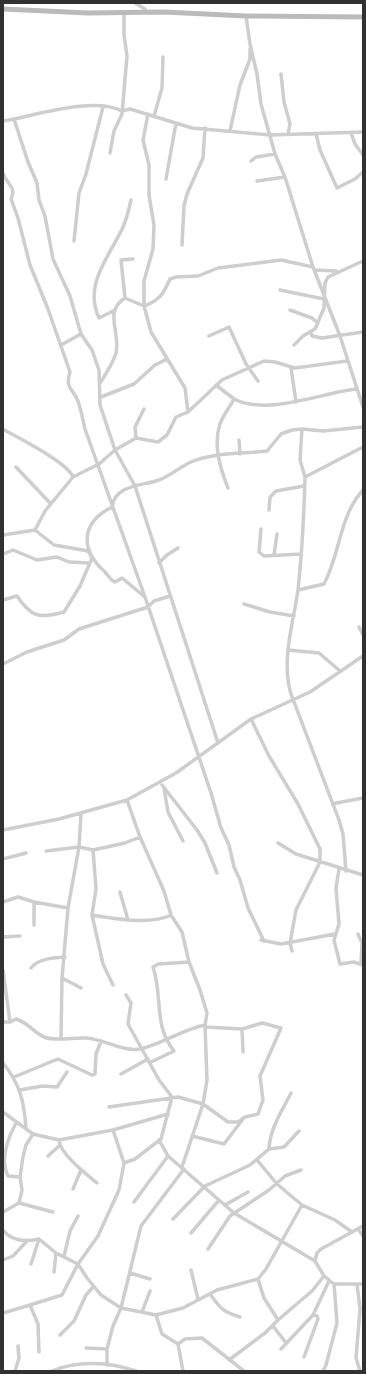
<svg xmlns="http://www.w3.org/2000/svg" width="366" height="1374" font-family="'Fira Sans',sans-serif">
<rect width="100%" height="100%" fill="#fff"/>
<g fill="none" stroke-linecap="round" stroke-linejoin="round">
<path stroke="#cecece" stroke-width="3.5" d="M135,3L145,9V12
M246,16L250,44L257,74L261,104L275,154L285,177L313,267L340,336L363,407
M281,74L284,102L290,124L288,134
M154,116L162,88L163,57
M14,119L28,162L37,183L39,200L45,216L53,259L70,296L81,334L92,350L99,370L100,405L115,450L135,486L218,743
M3,121C34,116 94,96 122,111L130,109L192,128L270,135L363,132
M230,131L240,85L250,59V49
M351,133L355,144L363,155
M316,134L320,150L337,188L355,179L363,172
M110,153L114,131L122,114L127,56L124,35V13
M251,161L256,157L275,154
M3,173C7,186 17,186 11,199L18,218L30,265L48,309L70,372C65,389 72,387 78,401C81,410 83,420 85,429L145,597
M166,179L176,123
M257,181L285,177
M74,241L79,193L86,174L103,107
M182,245L184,206L187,194L203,158L205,128
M315,270L336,271
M280,290L324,299
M125,298L121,260L133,259
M290,310L312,318L318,323
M113,311L99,318C83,284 110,256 123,227C127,218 129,209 131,200
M311,333L312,336L322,338L363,332
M209,336L229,327L246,364L258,381
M61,345L81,334
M294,345L303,336L315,329L324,308L325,283L328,277L363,261
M291,368L296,402
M100,383C106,374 113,363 116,353C121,332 103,312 125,298L144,306V281L153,249L154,225L149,195V165L143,140L148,114
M216,385L234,399
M101,397L134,384L155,365L167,359
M144,409L135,427L136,438L158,442L167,435L176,417L188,412L222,380L264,361L275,362L295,368L347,361
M188,412L185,388L151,332L144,306C159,301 164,293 170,279L176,277L198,276L218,268L281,260L313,267
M3,429C18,438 67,462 73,477
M302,429L300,460L305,477
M239,440L240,454
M16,467L51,504
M228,488C220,468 213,445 220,424C223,415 230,407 234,399C268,416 320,393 356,389
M269,510L270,497L276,491L304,486
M261,529L259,552L264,556L301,554
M35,530L45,511L73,477L99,464L115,450L136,438
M3,535L35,530L54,545L88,551L92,558L80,586L64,612C39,619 31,617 17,596L3,600
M3,554L13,550L37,560L57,557L69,562L90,563
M274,555L277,534
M159,563L167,555L178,548
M298,590L324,584C340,555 339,516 363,490
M244,604L270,612L294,616
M359,627L363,635
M288,650L319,653L340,671
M3,664L27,652L64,640L79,629L148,607L154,601L170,596
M251,719L269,756L298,804L320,849V862L296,910L290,943L292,951
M162,785L197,830L205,843L217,873
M164,788L168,812L183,841
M127,800L140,837L164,891L171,915L182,932L189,962L200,990L207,1013L205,1025L207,1080L203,1104L182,1167
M333,805L336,803L363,798
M3,830L59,819L127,800L176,773L251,719L310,692L363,656
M278,843L296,854L363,875
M93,850L96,889L92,915L103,964L113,985
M46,851L79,847L93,850L125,843L140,837
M3,859L26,853
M339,869L336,888L339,924L334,940L340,964L354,962L363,965
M346,871L343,834L339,820L291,694C281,660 293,625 298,590C302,553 304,515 305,477L363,447
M120,892L128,920
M3,902L18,897L34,902L68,908
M34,902V925
M92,915C115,919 151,925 171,915
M358,934L362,943L361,963
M3,937L20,936
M261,940L281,944L335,934
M264,941L248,908L240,880L234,867L229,845L221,828L211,793L145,597L122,578L115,582C110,580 108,575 104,571C79,548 82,522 112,507C115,484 143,486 159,480C170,476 180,467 191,462C214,452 242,454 267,451L281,434L292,430L302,429L323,431L363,427
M31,968C39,958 54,958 65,957
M3,970L10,1022
M62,978L81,988
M3,1022H10L16,1019C29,1023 33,1032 44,1037C57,1042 73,1037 86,1038C104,1039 122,1052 140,1049C163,1044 183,1029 205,1025
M242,1029L243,1052
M61,1039L62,978L68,908L79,847L81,814
M151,1062L174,1051C153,1025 163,996 153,967L158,964L189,962
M3,1063C20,1084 24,1101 26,1128
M121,1074L148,1059
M14,1077L58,1059L92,1075L95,1074L96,1054L101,1041
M20,1090L42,1086L57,1087L67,1072
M109,1107L178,1097L203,1104L228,1122H238L245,1117L258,1114L263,1100L260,1076L281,1028L262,1023L242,1029L206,1027
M3,1112L33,1134L59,1140L113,1130L168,1114
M16,1123C8,1138 0,1160 8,1176L20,1177
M192,1136L224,1144L243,1119
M59,1140C60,1154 86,1174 97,1183
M159,1140L168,1156L234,1213L315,1261
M269,1149C270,1128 282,1111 291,1093
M48,1156L59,1146
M257,1160L277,1184L302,1205L335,1220L352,1232
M124,1163L135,1159L161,1139L172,1097L159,1080L128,1024L131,1003L126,995
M73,1189L81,1170
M134,1202L168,1156
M19,1203L53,1212
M225,1205L248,1192
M3,1212L19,1203L22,1190L20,1177L23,1157L26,1145L33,1134
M173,1219L205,1186L250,1165L269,1149L284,1147L299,1131
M363,1226L321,1249L317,1253L315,1261L324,1276L334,1284H363
M358,1229L363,1236
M3,1230C12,1242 26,1242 39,1239L56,1253L78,1264L87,1278L101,1295L121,1308L156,1315L162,1334L178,1344L183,1371
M191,1233L219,1200
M208,1249L230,1216L269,1190L285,1176L301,1170
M64,1256L70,1231L78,1216
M3,1260L13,1256L27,1241
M31,1264L39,1239
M191,1270L198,1299
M54,1272L56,1253
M130,1273L150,1279
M258,1279L264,1298L278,1320
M357,1284L360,1309L356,1358L360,1371
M210,1294C220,1308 223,1312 240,1317
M142,1312L150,1291
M3,1313L30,1305
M156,1315L183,1308L217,1290L258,1279L266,1269L302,1205
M273,1326L286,1343
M60,1335L74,1321L86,1295L93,1287
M178,1344L185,1339L202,1338L244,1371
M86,1348L107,1349
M281,1349L313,1315L329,1281
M39,1352L38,1324L30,1305L62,1295L78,1264L98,1236L119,1190L124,1163L113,1130
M304,1357L318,1319L317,1316L313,1315
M229,1360L265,1333L278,1320L312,1291L324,1276
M107,1365V1349L113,1326L121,1308L141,1226L184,1169
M15,1371L19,1358L18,1346
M52,1371C78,1360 109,1362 136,1371
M323,1371L326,1365L337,1323L334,1284"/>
<path stroke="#bbb" stroke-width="5" d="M3,9L88,13L164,12L246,16L363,17"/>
</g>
<rect width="366" height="1374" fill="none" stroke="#313131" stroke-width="8"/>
</svg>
